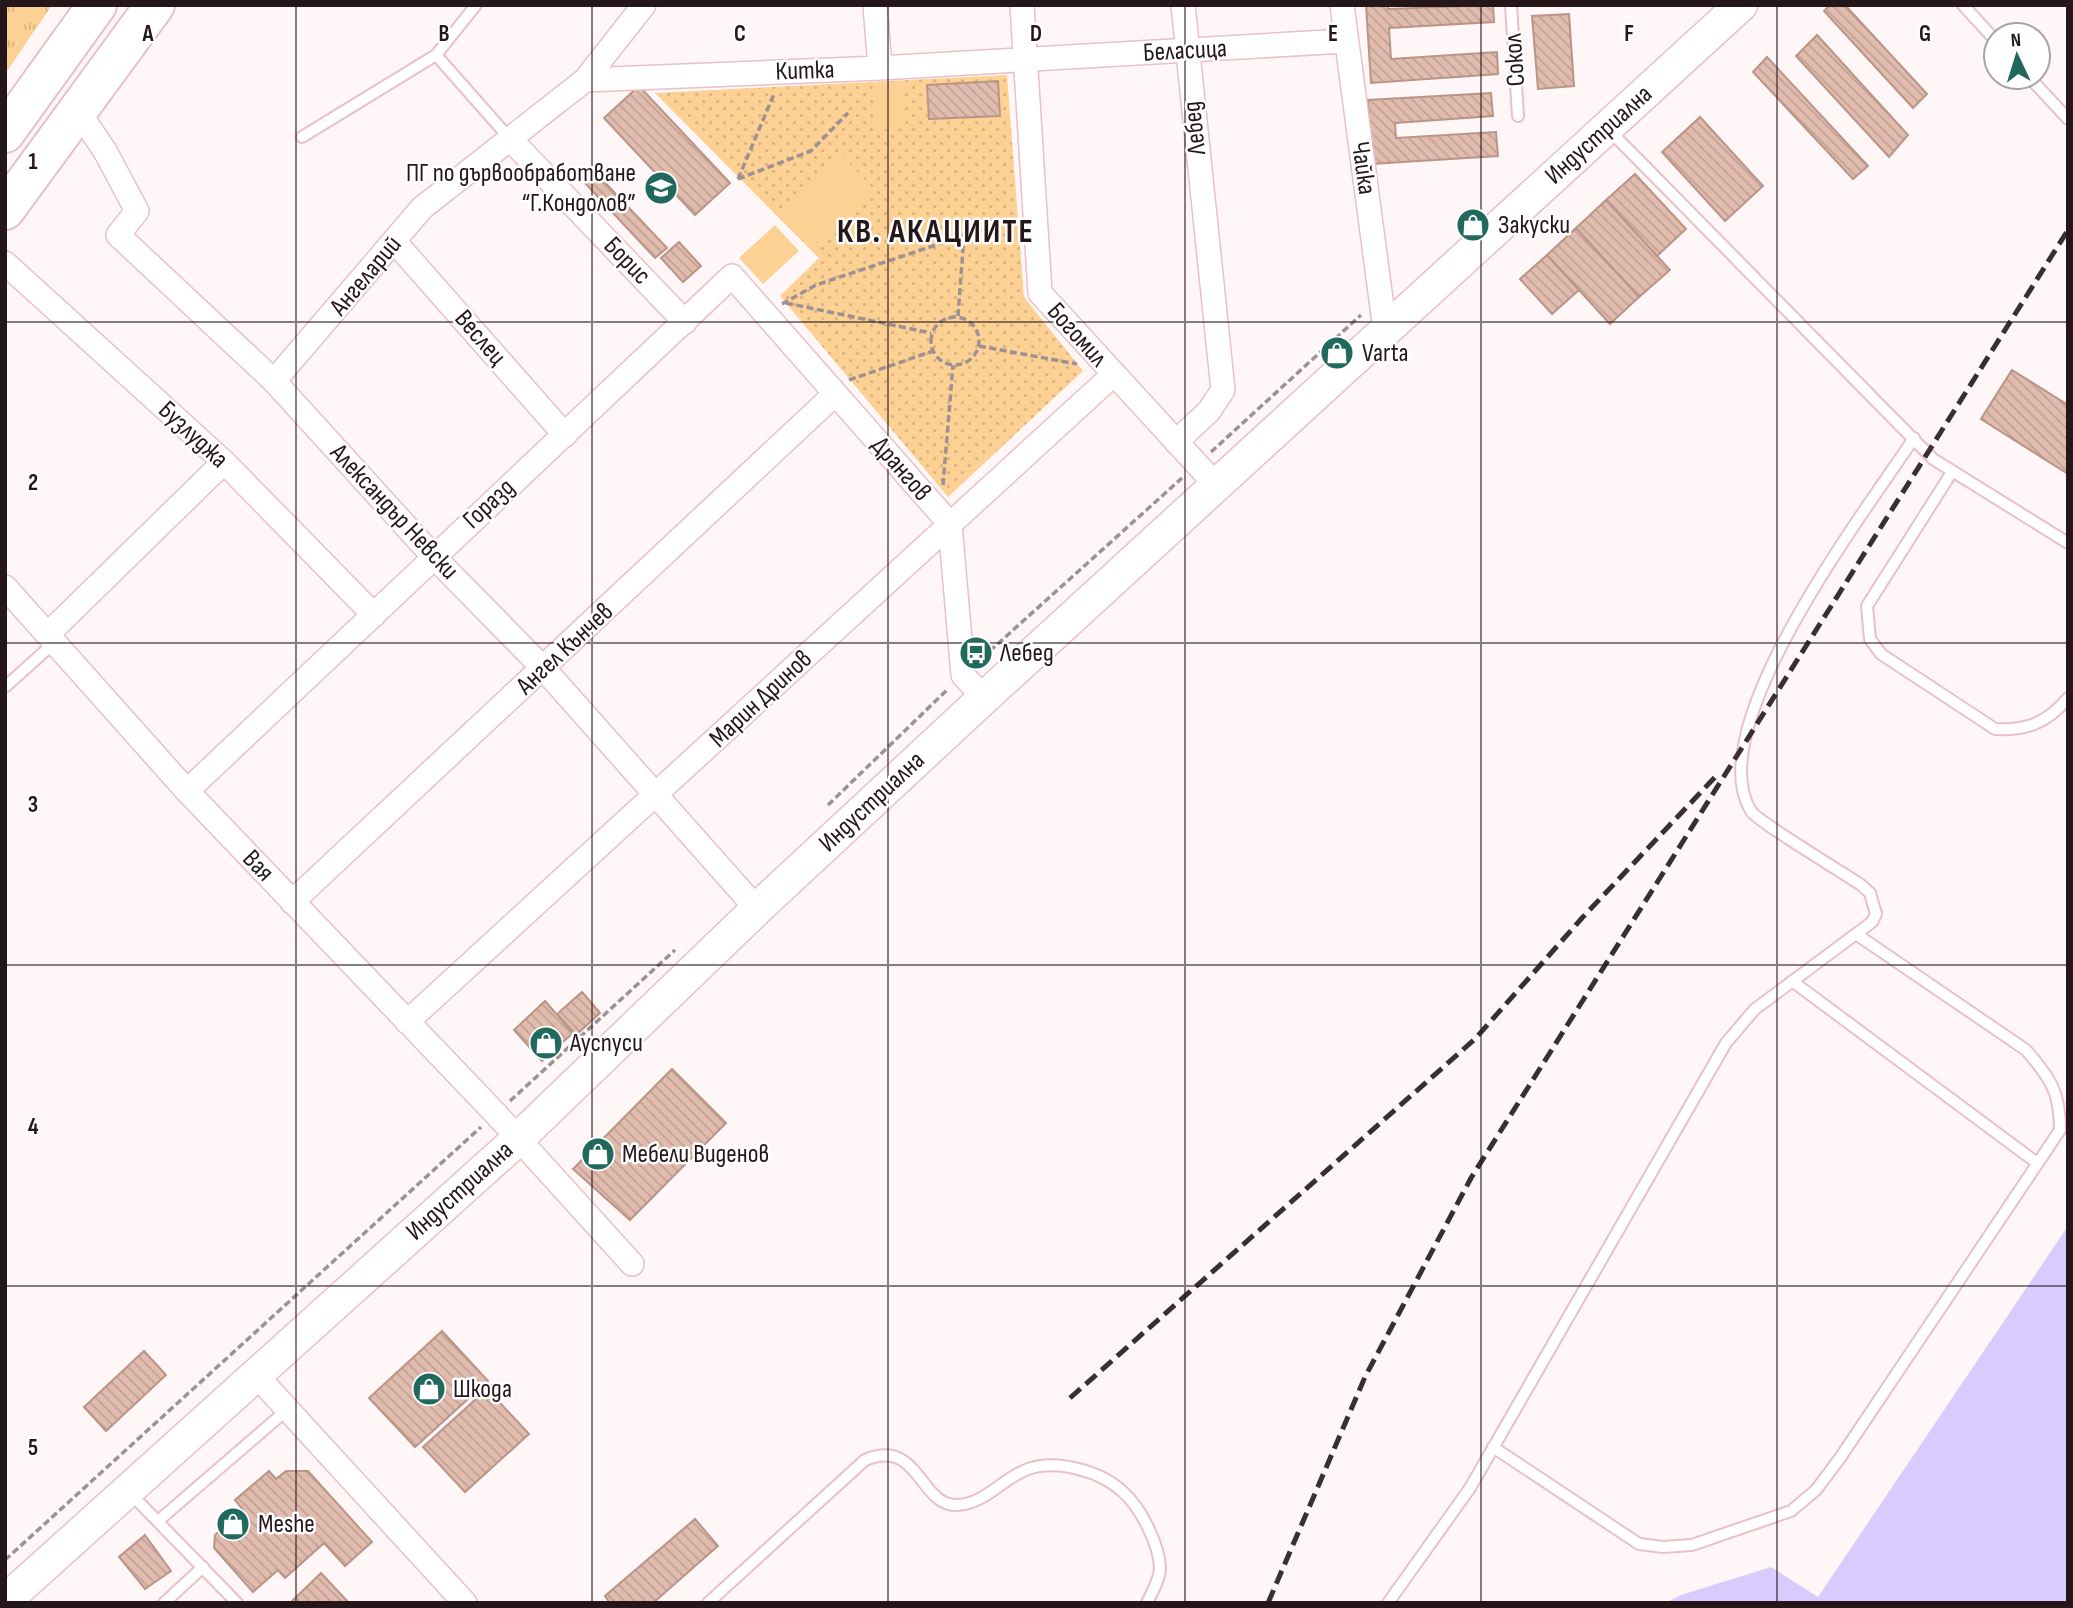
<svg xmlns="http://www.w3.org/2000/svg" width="2073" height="1608" font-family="'Sofia Sans Condensed',sans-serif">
<defs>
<pattern id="grass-tufts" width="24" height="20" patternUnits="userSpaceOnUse" patternTransform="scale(1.75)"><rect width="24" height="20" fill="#fdd193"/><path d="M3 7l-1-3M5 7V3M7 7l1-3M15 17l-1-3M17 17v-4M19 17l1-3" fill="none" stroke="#d9b37e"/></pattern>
<pattern id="park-dots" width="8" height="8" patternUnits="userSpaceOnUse" patternTransform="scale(1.75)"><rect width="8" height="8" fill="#fdd193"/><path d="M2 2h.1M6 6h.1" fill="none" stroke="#d9b37e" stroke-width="1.8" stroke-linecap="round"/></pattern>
<pattern id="building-back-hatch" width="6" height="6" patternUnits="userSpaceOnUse" patternTransform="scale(1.75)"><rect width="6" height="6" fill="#e1bcae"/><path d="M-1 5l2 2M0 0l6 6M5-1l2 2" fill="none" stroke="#c1a195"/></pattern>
</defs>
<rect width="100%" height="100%" fill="#fff6f8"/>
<path fill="url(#grass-tufts)" d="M5,5H52L5,74Z"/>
<path fill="url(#park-dots)" d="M1007,75L1024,297L1083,371L948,497L780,296L819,258L655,93Z"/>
<path fill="#fdd193" d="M902,82L906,128L877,130L874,85Z
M842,155L874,190L811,247L779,212Z
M775,225L799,251L763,284L739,258Z"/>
<path fill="#d8cbfe" d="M2068,1226V1603H1665L1681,1595L1771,1567L1818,1597Z"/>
<path fill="url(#building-back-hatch)" stroke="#b99588" stroke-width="2" d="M1366,5H1388V9L1493,5L1494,22L1389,28L1391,59L1497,52L1498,74L1371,83Z
M1830,5H1845L1927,94L1913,108L1824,11Z
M1569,14L1574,86L1538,89L1532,16Z
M1817,35L1908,135L1889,157L1796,56Z
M1767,57L1868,166L1853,179L1753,72Z
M998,81L1000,116L929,119L927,85Z
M639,86L730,183L695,215L604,118Z
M1491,93L1493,116L1395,123L1396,138L1496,132L1498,156L1372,164L1368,100Z
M1700,117L1763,186L1725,221L1662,152Z
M596,173L667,248L655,258L585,183Z
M1635,174L1686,229L1657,256L1606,200Z
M1606,200L1670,270L1639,297L1576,228Z
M1576,228L1639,297L1610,324L1547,255Z
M679,242L701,266L683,282L661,258Z
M1547,255L1579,290L1552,314L1520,279Z
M2012,370L2068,405V474L1981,419Z
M582,992L600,1013L576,1035L557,1014Z
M545,1001L573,1033L542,1061L514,1030Z
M672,1069L726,1123L630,1220L573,1169Z
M442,1331L488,1381L415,1447L369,1398Z
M144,1351L166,1375L106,1431L84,1407Z
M487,1389L529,1434L465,1492L423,1447Z
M269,1471L276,1479L286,1471H308L372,1542L345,1566L324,1543L285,1578L278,1570L253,1592L214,1548L215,1535L243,1510L235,1500Z
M695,1519L718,1546L653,1603H610L605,1596Z
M145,1535L171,1571L145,1589L119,1557Z
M321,1573L349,1603H290Z"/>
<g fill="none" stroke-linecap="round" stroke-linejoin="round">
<defs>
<path id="lane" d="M476,5L436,55L511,140
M1511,5L1518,116
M1963,5L1996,41
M2029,77L2068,119
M1609,130L1933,459L2068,543
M302,137L436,55
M1952,472L1867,606L1870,639L1881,654L1995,729C2026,731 2047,723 2068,698
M5,687L55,642
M1792,981L2037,1163
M1493,1447L1639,1544L1663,1547L1692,1545L1791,1511L1816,1490L1840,1458L2060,1130C2060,1092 2051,1079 2026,1050L1856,934
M129,1492L237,1603
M158,1521L288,1409
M164,1603L203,1567
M708,1603L865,1460C919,1437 919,1506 957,1505C985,1504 1003,1478 1028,1469C1057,1459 1101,1471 1123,1492C1141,1508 1159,1544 1160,1568C1160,1579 1152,1592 1147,1603
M1388,1603L1470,1488L1726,1043L1755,1009L1872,922L1876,914L1870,893L1861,885C1844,873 1758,822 1751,811C1699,728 1867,509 1914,438"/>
<path id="street" d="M875,5L880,68
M1022,5L1040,293L1217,486
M1342,5L1385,330
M585,80L880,68L1345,41
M78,111L105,151L137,211L118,235L274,381L433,556L544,669L757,909
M511,140L685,322
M395,242L565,435
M5,263L224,462L374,615
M274,381L422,208L585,80L644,5
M1176,442L1209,411L1223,390L1183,5
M5,587L187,791L496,1114L632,1264
M48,634L224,462
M187,791L732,276L950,524L963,675L984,698
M292,902L835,394
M407,1022L1113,375
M256,1375L465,1603"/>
<path id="secondary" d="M5,1601L517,1140L757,909L984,698L1741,5"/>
<path id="highway" d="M5,133L97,5
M5,210L155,5"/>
</defs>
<use href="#lane" stroke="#e9c0c7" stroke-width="14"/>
<use href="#street" stroke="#e9c0c7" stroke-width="26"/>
<use href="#secondary" stroke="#e9c0c7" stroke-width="35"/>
<use href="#highway" stroke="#e9c0c7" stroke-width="42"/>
<path stroke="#9d9194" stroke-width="3.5" stroke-dasharray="7 3.5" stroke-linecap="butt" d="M738,179L811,151L848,113
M738,179L774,94
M786,303L931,333
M782,304L816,285L1014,219
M958,316L964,236
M931 341a24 24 0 1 1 48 0a24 24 0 1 1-48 0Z
M979,346L1077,364
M849,380L933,351
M1211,452L1361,315
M943,485L953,365
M982,658L1182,478
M828,805L948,689
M510,1101L675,950
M5,1560L481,1127"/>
<use href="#lane" stroke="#fff" stroke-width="10"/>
<use href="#street" stroke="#fff" stroke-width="23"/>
<use href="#secondary" stroke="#fff" stroke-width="32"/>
<use href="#highway" stroke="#fff" stroke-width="38"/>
<path stroke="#3b2e31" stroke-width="5" stroke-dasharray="14 7" stroke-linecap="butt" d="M1070,1398L1475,1039L1582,918L1717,775
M1268,1603L1365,1377L1471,1178L2068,230"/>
</g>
<path fill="none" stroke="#241619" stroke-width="2" stroke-opacity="0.55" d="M296,5V1603M592,5V1603M888,5V1603M1185,5V1603M1481,5V1603M1777,5V1603M5,322H2068M5,643H2068M5,965H2068M5,1286H2068"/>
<defs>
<symbol id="school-disc" viewBox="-11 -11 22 22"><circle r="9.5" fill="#22695d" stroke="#fff"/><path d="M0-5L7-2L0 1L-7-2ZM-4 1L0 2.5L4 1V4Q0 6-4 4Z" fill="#fff"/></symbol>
<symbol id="shop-disc" viewBox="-11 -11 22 22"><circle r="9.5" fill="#22695d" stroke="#fff"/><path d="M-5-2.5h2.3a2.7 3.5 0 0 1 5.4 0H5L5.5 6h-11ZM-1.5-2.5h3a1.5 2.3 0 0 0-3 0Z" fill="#fff"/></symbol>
<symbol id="bus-disc" viewBox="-11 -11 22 22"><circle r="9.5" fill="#22695d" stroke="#fff"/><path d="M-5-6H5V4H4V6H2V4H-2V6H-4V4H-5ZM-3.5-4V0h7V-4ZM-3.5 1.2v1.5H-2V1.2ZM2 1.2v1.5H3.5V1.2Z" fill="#fff"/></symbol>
</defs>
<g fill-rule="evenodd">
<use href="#school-disc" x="642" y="169" width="38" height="38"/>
<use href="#shop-disc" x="1454" y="206" width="38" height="38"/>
<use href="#shop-disc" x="1318" y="334" width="38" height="38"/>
<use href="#bus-disc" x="957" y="634" width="38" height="38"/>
<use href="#shop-disc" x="527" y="1024" width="38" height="38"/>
<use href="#shop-disc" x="579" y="1135" width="38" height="38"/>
<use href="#shop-disc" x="410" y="1370" width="38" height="38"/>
<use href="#shop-disc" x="214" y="1505" width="38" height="38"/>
</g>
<g text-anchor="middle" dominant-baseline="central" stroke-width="5" stroke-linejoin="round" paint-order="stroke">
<g font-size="26" fill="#241619" stroke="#fff">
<text transform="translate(1185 51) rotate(-3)">Беласица</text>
<text transform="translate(1515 60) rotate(-94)">Сокол</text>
<text transform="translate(805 71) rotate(-2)">Китка</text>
<text transform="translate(1195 128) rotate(-96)">Лебед</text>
<text transform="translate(1599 135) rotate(-42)">Индустриална</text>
<text transform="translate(1363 168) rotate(82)">Чайка</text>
<text transform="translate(627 261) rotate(46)">Борис</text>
<text transform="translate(366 276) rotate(-50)">Ангеларий</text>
<text transform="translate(1077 335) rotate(48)">Богомил</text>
<text transform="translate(480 338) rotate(49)">Веслец</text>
<text transform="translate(193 435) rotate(43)">Бузлуджа</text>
<text transform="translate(901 469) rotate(49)">Дрангов</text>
<text transform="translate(489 504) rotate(-43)">Горазд</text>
<text transform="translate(394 512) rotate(47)">Александър Невски</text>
<text transform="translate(565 649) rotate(-43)">Ангел Кънчев</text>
<text transform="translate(761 699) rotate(-43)">Марин Дринов</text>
<text transform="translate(872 802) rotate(-43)">Индустриална</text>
<text transform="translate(258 866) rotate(46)">Вая</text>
<text transform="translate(460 1191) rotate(-42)">Индустриална</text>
</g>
<g font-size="26" fill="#241619" stroke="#fff" text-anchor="start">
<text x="636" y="173" text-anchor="end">ПГ по дървообработване<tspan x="636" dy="30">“Г.Кондолов”</tspan></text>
<text x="1498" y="225">Закуски</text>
<text x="1362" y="353">Varta</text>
<text x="1000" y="653">Лебед</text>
<text x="570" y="1043">Ауспуси</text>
<text x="622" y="1154">Мебели Виденов</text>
<text x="453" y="1389">Шкода</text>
<text x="258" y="1524">Meshe</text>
</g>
<g font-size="33" font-weight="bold" letter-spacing="2" fill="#241619" stroke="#fff">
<text x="936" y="232">КВ. АКАЦИИТЕ</text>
</g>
</g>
<g font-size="23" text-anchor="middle" font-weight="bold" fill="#241619" stroke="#fff" stroke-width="5" stroke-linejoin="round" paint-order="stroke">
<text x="148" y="41">A</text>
<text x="444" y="41">B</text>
<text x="740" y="41">C</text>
<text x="1036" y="41">D</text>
<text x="1333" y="41">E</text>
<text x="1629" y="41">F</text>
<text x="1925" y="41">G</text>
<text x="33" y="169">1</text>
<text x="33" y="490">2</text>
<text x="33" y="812">3</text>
<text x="33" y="1134">4</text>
<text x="33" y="1455">5</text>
</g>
<rect width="2073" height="1608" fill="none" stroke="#241619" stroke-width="14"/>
<g transform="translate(2017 56) rotate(356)"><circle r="33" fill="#ffffff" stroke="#a7a2a3" stroke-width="2"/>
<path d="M0-5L12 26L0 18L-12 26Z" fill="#22695d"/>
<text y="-10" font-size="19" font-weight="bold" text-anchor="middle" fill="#241619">N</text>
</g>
</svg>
